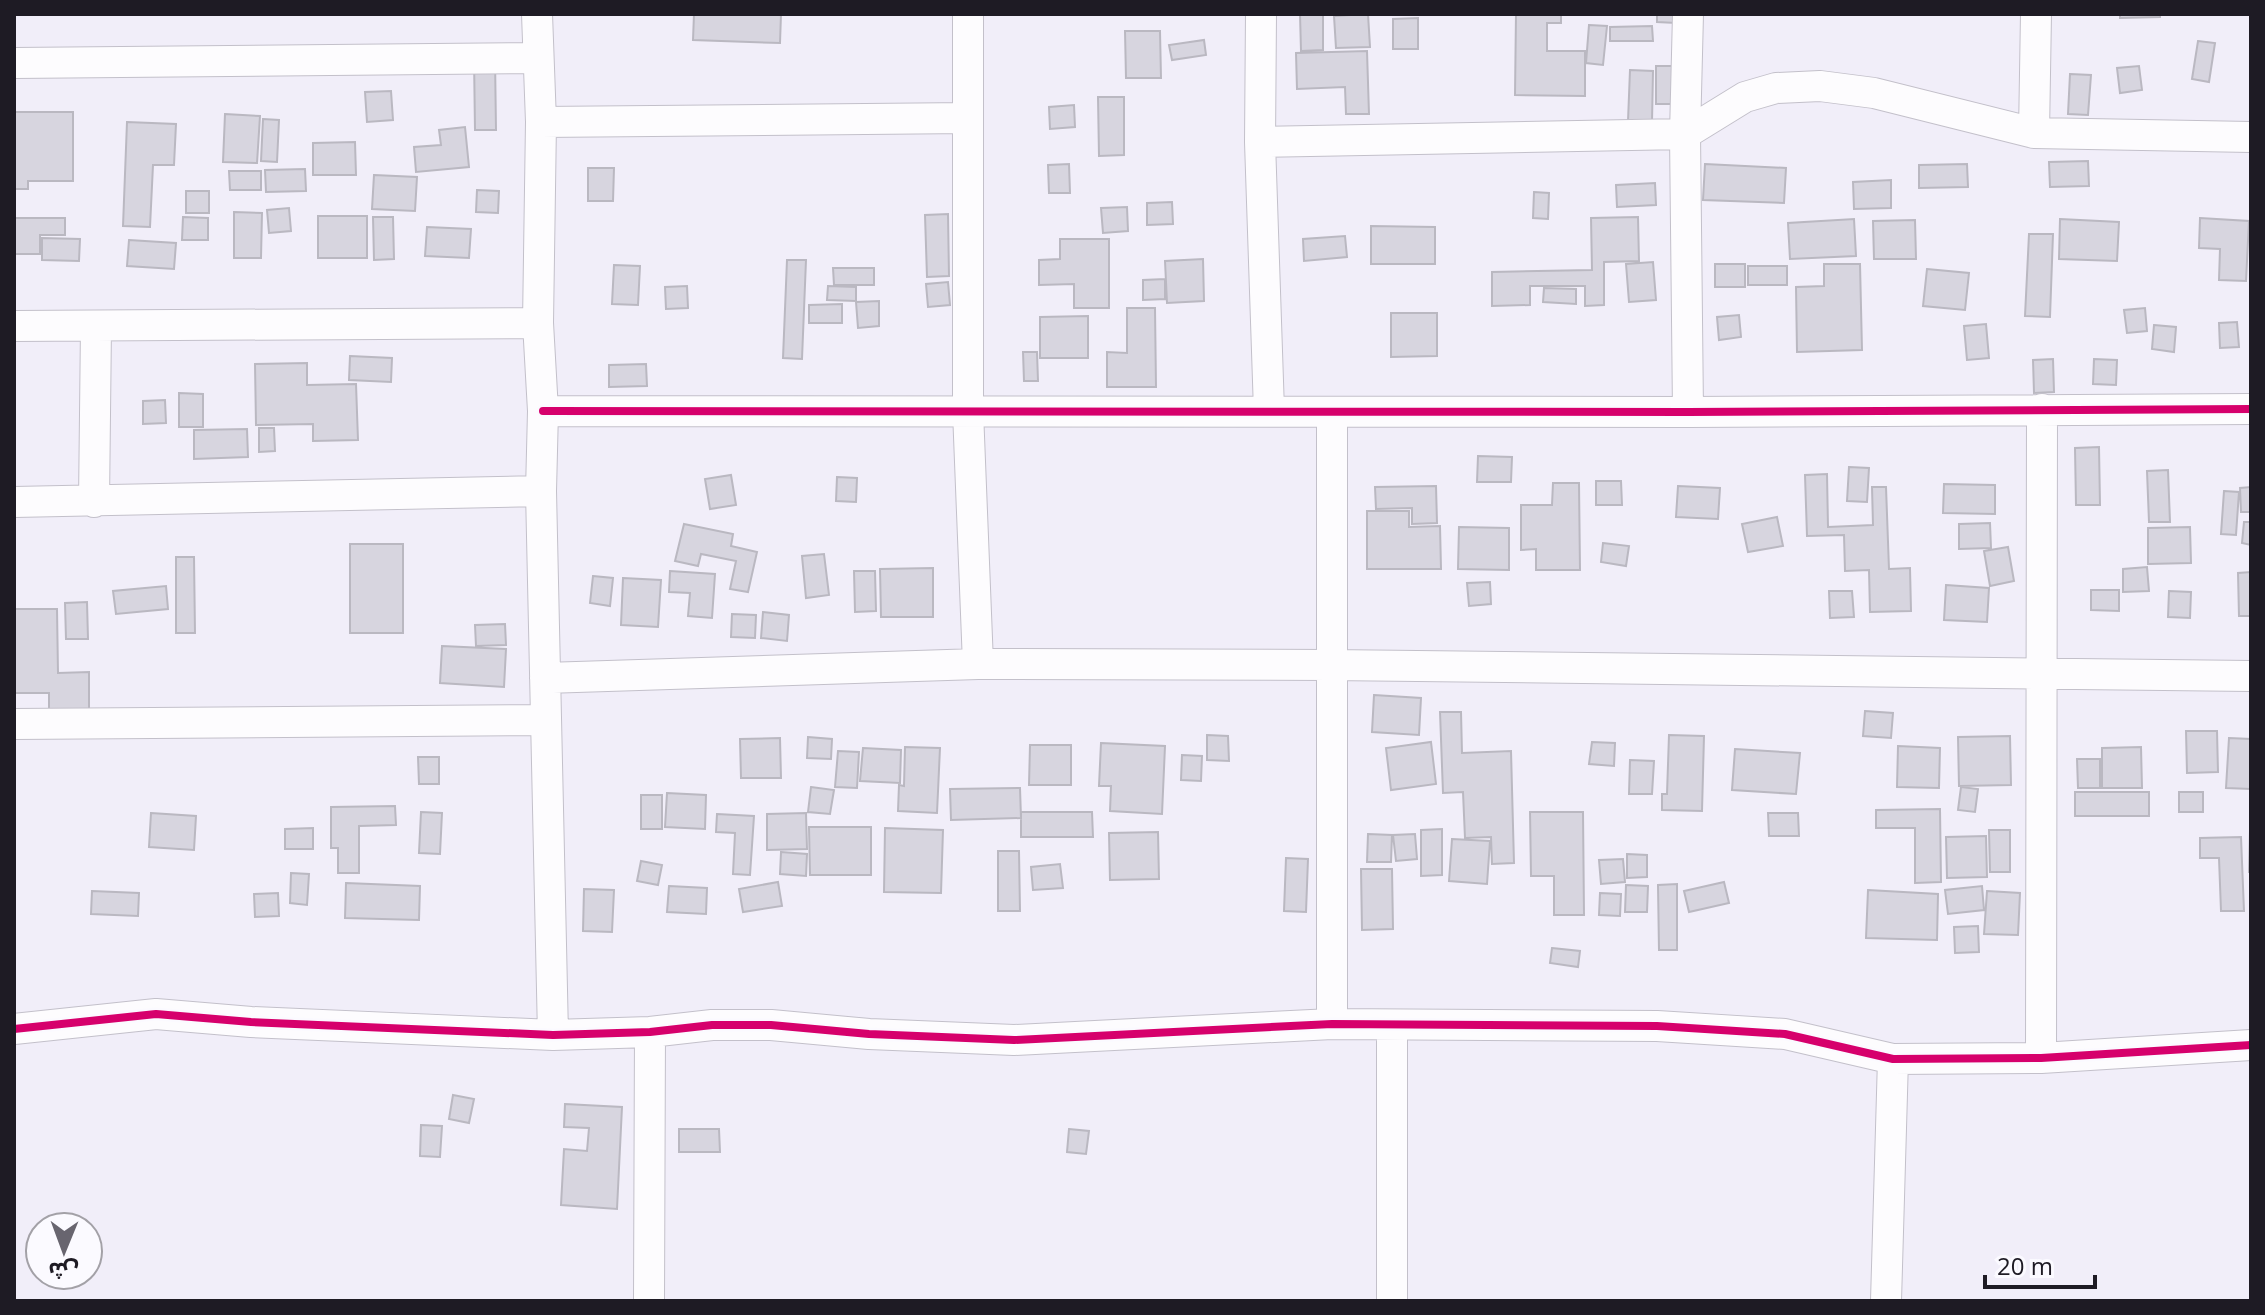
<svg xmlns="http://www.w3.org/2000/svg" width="2265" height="1315" font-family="'Open Sans','Noto Sans Arabic',sans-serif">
<rect width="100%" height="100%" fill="#f1eef9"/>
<path fill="#d7d5df" stroke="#bab8c1" stroke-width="2" d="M694,14H781L780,43L693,40Z
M1300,14H1323V50L1301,51Z
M1368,14L1370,47L1336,48L1334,16Z
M1516,14H1561V23H1547V51H1585V96L1515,95Z
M1657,14H1676V23L1657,22Z
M2120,14H2160V17L2120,18Z
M1418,18V49H1393V19Z
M1589,25L1607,26L1603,65L1586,63Z
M1652,26L1653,41H1610V27Z
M1125,31H1160L1161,78H1126Z
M1204,40L1206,55L1172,60L1169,45Z
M2198,41L2215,43L2209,82L2192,79Z
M1367,51L1369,114H1346L1345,87L1297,89L1296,53Z
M474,57H495L496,130H475Z
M1656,66H1675V104H1656Z
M2139,66L2142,90L2120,93L2117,68Z
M1630,70L1653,71L1652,122L1628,121Z
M2070,74L2091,75L2088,115L2068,114Z
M391,91L393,120L367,122L365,92Z
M1098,97H1124V155L1099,156Z
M1074,105L1075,127L1050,129L1049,107Z
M14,112H73V181H28V189H14Z
M225,114L260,116L257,163L223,162Z
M263,119L279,120L277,162L261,161Z
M127,122L176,124L174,165H153L150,227L123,226Z
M465,127L469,167L416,172L414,147L441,145L439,130Z
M355,142L356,175H313V143Z
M2088,161L2089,186L2050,187L2049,162Z
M1069,164L1070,193H1049L1048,165Z
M1705,164L1786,168L1784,203L1703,200Z
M1967,164L1968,187L1919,188V165Z
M588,168H614L613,201H588Z
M305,169L306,191L266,192L265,170Z
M229,171H261V190H230Z
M374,175L417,177L415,211L372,209Z
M1891,180V208L1854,209L1853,182Z
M1655,183L1656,205L1617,207L1616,185Z
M477,190L499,191L498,213L476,212Z
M186,191H209V213H186Z
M1534,192L1549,193L1548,219L1533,218Z
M1172,202L1173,224L1147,225V203Z
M1127,207L1128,231L1103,233L1101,208Z
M289,208L291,231L269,233L267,210Z
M234,212L262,213L261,258H234Z
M948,214L949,276L927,277L925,215Z
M318,216H367V258H318Z
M183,217L208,218V240H182Z
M373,217H393L394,259L374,260Z
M1638,217L1639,261L1604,262V305L1585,306V286H1530V305L1492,306V272L1592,270L1591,218Z
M14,218H65V235H40V254H14Z
M2200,218L2249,221L2246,281L2219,280L2220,249L2199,248Z
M1854,219L1856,256L1790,259L1788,223Z
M2060,219L2119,222L2117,261L2059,259Z
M1915,220L1916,259H1874L1873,221Z
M1371,226L1435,227V264H1371Z
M427,227L471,229L469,258L425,256Z
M2029,234H2053L2050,317L2025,316Z
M1345,236L1347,257L1304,261L1303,239Z
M42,238L80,239L79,261L42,260Z
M1060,239H1109V308H1074V284L1039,285V260L1060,259Z
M129,240L176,243L174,269L127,266Z
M1203,259L1204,301L1167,303L1165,261Z
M787,260H806L802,359L783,358Z
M1653,262L1656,300L1629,302L1626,264Z
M1715,264H1745V287H1715Z
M1824,264H1860L1862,350L1797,352L1796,287L1824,286Z
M614,265L640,266L638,305L612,304Z
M1748,266H1787V285H1748Z
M833,268H874V285H834Z
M1927,269L1969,273L1965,310L1923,306Z
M1165,279V299L1143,300V280Z
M948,282L950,305L928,307L926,284Z
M687,286L688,308L666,309L665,287Z
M828,286L856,287V301L827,300Z
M1544,288L1576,289V304L1543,302Z
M879,301V326L858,328L856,302Z
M842,304V323H809V305Z
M1127,308H1155L1156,387H1107V352L1127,353Z
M2145,308L2147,331L2127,333L2124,310Z
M1391,313H1437V356L1391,357Z
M1739,315L1741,337L1719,340L1717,317Z
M1088,316V358H1040V317Z
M2237,322L2239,347L2220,348L2219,323Z
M1986,324L1989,358L1967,360L1964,326Z
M2154,325L2176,327L2174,352L2152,349Z
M1023,352H1037L1038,381H1024Z
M350,356L392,358L391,382L349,380Z
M2053,359L2054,392L2034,393L2033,360Z
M2094,359L2117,360L2116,385L2093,384Z
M307,363V385L356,384L358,440L313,441V424L256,425L255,364Z
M646,364L647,386L609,387V365Z
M179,393L203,394V427H179Z
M165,400L166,423L143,424V401Z
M259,428H274L275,451L259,452Z
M247,429L248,457L194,459V430Z
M2099,447L2100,505H2076L2075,448Z
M1478,456L1512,457L1511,482H1477Z
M1849,467L1869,468L1867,502L1847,501Z
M2168,470L2170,522H2149L2147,471Z
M1827,474L1828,527L1873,525L1872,487H1886L1889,569L1910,568L1911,611L1870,612L1869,570L1845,571L1844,535L1807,536L1805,475Z
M731,475L736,505L710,509L705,479Z
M837,477L857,478L856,502L836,501Z
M1596,481H1621L1622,505H1596Z
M1553,483H1579L1580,570H1536V549L1521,550V505H1552Z
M1944,484L1995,485V514L1943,513Z
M1436,486L1437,523L1412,524V508L1376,509L1375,487Z
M1678,486L1720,488L1718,519L1676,517Z
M2251,487V512H2241L2240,488Z
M2224,491L2239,492L2236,535L2221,534Z
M1367,511H1409V527L1440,526L1441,569H1367Z
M1777,517L1783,546L1748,552L1742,524Z
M2244,522H2251V545L2242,543Z
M1990,523L1991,548L1959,549V524Z
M684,524L733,534L731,546L757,552L748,592L730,589L736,561L701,554L698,566L675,561Z
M1459,527L1509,528V570L1458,569Z
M2190,527L2191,563L2148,564V528Z
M1603,543L1629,546L1626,566L1601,562Z
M350,544H403V633H350Z
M2008,547L2014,581L1990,586L1984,551Z
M824,554L829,595L806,598L802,556Z
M176,557H194L195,633H176Z
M2147,567L2149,591L2123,592V569Z
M933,568V617H881L880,569Z
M670,571L715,574L712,618L688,616L690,593L669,592Z
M854,571H875L876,611L855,612Z
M2251,572V616H2239L2238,573Z
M593,576L613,578L610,606L590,603Z
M623,578L661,580L658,627L621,625Z
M1490,582L1491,604L1469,606L1467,583Z
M1946,585L1989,588L1987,622L1944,620Z
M166,586L168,609L116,614L113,591Z
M2091,590H2119V611L2091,610Z
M1829,591H1852L1854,617L1830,618Z
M2169,591L2191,592L2190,618L2168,617Z
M87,602L88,639H66L65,603Z
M14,609H57L58,673L89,672V713H49V693H14Z
M763,612L789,615L787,641L761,638Z
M732,614L756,615L755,638L731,637Z
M505,624L506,645L476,646L475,625Z
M442,646L506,649L504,687L440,683Z
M1374,695L1421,698L1419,735L1372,732Z
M1865,711L1893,713L1891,738L1863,736Z
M1440,712H1461L1462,753L1511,751L1514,863L1492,864L1491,837L1465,838L1463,792L1443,793Z
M2186,731H2217L2218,772L2187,773Z
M1207,735L1228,736L1229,761L1207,760Z
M1669,735L1704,736L1702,811L1662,810V794H1667Z
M2010,736L2011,785L1959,786L1958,737Z
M808,737L832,739L831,759L807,758Z
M780,738L781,778H741L740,739Z
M2229,738L2251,739V789L2226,788Z
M1431,742L1436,784L1391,790L1386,748Z
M1592,742L1615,743L1614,766L1589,764Z
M1101,743L1165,746L1162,814L1110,811L1111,786H1099Z
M1030,745H1071V785H1029Z
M1898,746L1940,748L1939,788L1897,787Z
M905,747L940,748L937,813L898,811L899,785L904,786Z
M2141,747L2142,788H2102V748Z
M863,748L901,750L900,783L860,781Z
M1735,749L1800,753L1796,794L1732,790Z
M838,751L859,752L857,788L835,787Z
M1182,755L1202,756L1201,781L1181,780Z
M418,757H439V784H419Z
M2077,759H2100V788H2078Z
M1630,760L1654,761L1652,794H1629Z
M811,787L834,790L830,814L808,812Z
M1961,787L1978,789L1975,812L1958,810Z
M1020,788L1021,818L951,820L950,789Z
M2075,792H2149V816H2075Z
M2179,792H2203V812H2179Z
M667,793L706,795L705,829L665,827Z
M641,795H662V829H641Z
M395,806L396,825L359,826V873H338V848H331V807Z
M1940,809L1941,882L1915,883V828H1876V810Z
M421,812L442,813L440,854L419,853Z
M1021,812H1092L1093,837H1021Z
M1530,812H1583L1584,915H1554V876H1531Z
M151,813L196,816L194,850L149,847Z
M806,813L807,849L767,850V814Z
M1768,813H1798L1799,836H1769Z
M717,814L754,816L750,875L733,874L735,833L716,832Z
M809,827H871V875H810Z
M313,828V849H285V829Z
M885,828L943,830L941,893L884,892Z
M1442,829V875L1421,876V830Z
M1989,830H2010V872H1990Z
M2250,830H2251V872H2249Z
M1158,832L1159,879L1110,880L1109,833Z
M1368,834L1392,835L1391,862H1367Z
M1415,834L1417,859L1396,861L1393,835Z
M1986,836L1987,877L1947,878L1946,837Z
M2241,837L2244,911H2221L2219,858H2200V838Z
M1452,839L1490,841L1487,884L1449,881Z
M998,851H1019L1020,911H998Z
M781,852L807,854L806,876L780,874Z
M1627,854L1647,855V877L1627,878Z
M1286,858L1308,859L1306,912L1284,911Z
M1623,859L1625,882L1601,884L1599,860Z
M641,861L662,865L658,885L637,881Z
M1060,864L1063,888L1033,890L1031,867Z
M1361,869H1392L1393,929L1362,930Z
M291,873L309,874L307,905L290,903Z
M778,882L782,906L743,912L739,889Z
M1724,882L1729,903L1689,912L1684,891Z
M346,883L420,886L419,920L345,918Z
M1677,884V950H1659L1658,885Z
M1626,885L1648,886L1647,912H1625Z
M669,886L707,888L706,914L667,912Z
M1982,886L1984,910L1948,914L1945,890Z
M584,889L614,890L612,932L583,931Z
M1868,890L1938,894L1937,940L1866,938Z
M92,891L139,893L138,916L91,914Z
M1987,891L2020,893L2018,935L1984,934Z
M278,893L279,916L255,917L254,894Z
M1600,893L1621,894L1620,916L1599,915Z
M1978,926L1979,952L1955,953L1954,927Z
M1552,948L1580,951L1578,967L1550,963Z
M453,1095L474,1099L469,1123L449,1119Z
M565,1104L622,1107L617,1209L561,1205L564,1149L587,1151L589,1128L564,1127Z
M421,1125L442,1126L440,1157L420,1156Z
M679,1129H719L720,1152H679Z
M1069,1129L1089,1131L1086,1154L1067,1152Z"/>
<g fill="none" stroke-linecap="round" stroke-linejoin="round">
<defs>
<path id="minor" d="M537,14L541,122L538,323L543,411L541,491L553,1035
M968,14V411L978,664
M1261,14L1260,142L1269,411
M14,63L538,58
M541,122L968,118
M2034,133L2036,14
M1260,142L1685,134L1745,97L1776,88L1820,86L1874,93L2034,133L2251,137
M14,326L538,323
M543,411L1688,412L2251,409
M1688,412L1685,134L1688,14
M14,502L541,491
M94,502L96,326
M545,678L978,664L1330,665L2251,676
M14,724L546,720
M1332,1024V412
M14,1029L156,1014L251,1022L553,1035L650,1032L712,1025H771L869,1034L1014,1040L1332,1024L1657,1026L1785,1034L1893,1059L2041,1058L2251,1045
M2041,1058L2042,409
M649,1301L650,1032
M1392,1301V1026
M1886,1301L1893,1059"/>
</defs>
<use href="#minor" stroke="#c3c0ca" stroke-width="32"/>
<use href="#minor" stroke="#fdfcfe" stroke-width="30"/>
<defs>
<path id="cycleway" d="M543,411L1688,412L2251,409
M14,1029L156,1014L251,1022L553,1035L650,1032L712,1025H771L869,1034L1014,1040L1332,1024L1657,1026L1785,1034L1893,1059L2041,1058L2251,1045"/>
</defs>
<use href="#cycleway" stroke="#fbfaff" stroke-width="13"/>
<use href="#cycleway" stroke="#d6006c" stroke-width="8"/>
</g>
<rect width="2265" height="1315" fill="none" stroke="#1e1b24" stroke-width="32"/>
<g transform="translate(64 1251) rotate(181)"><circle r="38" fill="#fbfaff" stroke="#a3a1a7" stroke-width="2"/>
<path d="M0-6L14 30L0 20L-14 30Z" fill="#68656f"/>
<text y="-12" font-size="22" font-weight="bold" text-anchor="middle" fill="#1e1b24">ش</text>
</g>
<path d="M1985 1275v12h110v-12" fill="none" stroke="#1e1b24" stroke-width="4"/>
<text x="1997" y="1275" font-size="24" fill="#1e1b24" stroke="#fbfaff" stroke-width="6" paint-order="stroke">20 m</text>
</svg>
